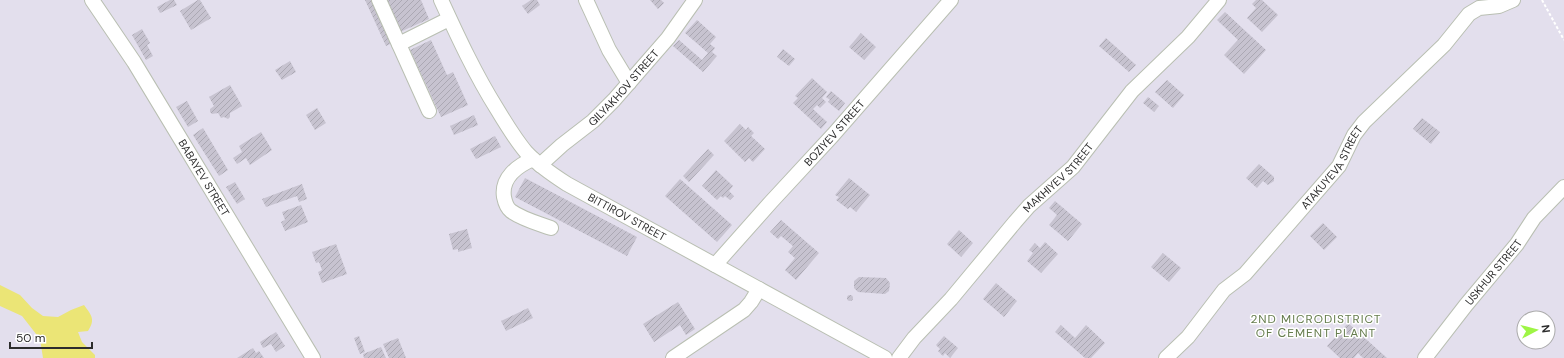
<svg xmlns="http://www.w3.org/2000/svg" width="1564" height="358" viewBox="0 0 1564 358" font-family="'DM Sans',sans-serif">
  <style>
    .water { fill: #ebe576 }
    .building { fill: url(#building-hatch) }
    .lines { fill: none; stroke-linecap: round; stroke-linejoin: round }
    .minor-casing { stroke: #b9bfb2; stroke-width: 16 }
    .path { stroke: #fff; stroke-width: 2; stroke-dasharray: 3 2; stroke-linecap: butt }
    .minor { stroke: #fff; stroke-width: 14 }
    .labels { text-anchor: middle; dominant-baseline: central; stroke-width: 3; stroke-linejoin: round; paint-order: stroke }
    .street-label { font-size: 11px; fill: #2c2c2c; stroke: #fff }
    .neighbourhood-label { font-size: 12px; letter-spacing: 1px; fill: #657c4d; stroke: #fff }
  </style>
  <defs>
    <pattern id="building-hatch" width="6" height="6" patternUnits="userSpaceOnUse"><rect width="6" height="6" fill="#c7c3d0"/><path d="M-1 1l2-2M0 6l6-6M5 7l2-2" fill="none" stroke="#aba8b3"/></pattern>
  </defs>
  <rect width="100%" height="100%" fill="#e3dfed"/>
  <path class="water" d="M 0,285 L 20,295 L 32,308 L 43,316 L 58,317 L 71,310 L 84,305 C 91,315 96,319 88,331 L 78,332 L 82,342 L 95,355 L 95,358 L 43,358 L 40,339 L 22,316 L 0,306 Z"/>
  <g class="building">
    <path d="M 170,0 L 174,0 L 177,5 L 160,13 L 157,7 Z"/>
    <path d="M 198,0 L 200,0 L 211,18 L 191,30 L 180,11 Z"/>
    <path d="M 365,0 L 375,0 L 394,42 L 386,46 Z"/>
    <path d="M 386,0 L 421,0 L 429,19 L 400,32 Z"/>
    <path d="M 531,0 L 537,0 L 540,5 L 528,14 L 522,6 Z"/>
    <path d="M 650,0 L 661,0 L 664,3 L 658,9 Z"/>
    <path d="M 1256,0 L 1262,0 L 1278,15 L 1262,32 L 1247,18 L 1256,8 L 1252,4 Z"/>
    <path d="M 1225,12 L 1266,50 L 1244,74 L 1224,55 L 1238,40 L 1217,20 Z"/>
    <path d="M 697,20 L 716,37 L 710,44 L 715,48 L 712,52 L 717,56 L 703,72 L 673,46 L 679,40 L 702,60 L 708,53 L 685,33 Z"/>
    <path d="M 142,29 L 150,43 L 147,45 L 153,56 L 146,60 L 132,35 Z"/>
    <path d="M 861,33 L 876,47 L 864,60 L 849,47 Z"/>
    <path d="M 1106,38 L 1136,65 L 1129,72 L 1099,46 Z"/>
    <path d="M 431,40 L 447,75 L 453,72 L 468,105 L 441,117 L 410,50 Z"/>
    <path d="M 783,49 L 795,59 L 789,66 L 777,57 Z"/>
    <path d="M 290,61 L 296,72 L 282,80 L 275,70 Z"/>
    <path d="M 812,78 L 827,92 L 822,98 L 826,102 L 820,108 L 817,105 L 813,109 L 827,122 L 821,129 L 793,103 L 798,98 L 795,96 Z"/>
    <path d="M 1167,80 L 1184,95 L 1173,108 L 1155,92 Z"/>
    <path d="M 230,85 L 242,106 L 230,113 L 230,117 L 228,119 L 224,117 L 221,118 L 218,113 L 212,114 L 210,112 L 210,109 L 214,106 L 209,97 Z"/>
    <path d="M 831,91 L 845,103 L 839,111 L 828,102 L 830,100 L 826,97 Z"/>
    <path d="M 1148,97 L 1159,106 L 1154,112 L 1143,103 Z"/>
    <path d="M 187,101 L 198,121 L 188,127 L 176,107 Z"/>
    <path d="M 317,108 L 326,123 L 315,130 L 306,115 Z"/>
    <path d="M 474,115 L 478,125 L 454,135 L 450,126 Z"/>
    <path d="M 1422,118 L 1440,132 L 1431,144 L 1413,129 Z"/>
    <path d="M 740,124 L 746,130 L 748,127 L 754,133 L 751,136 L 765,149 L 753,162 L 749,158 L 745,162 L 724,141 Z"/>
    <path d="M 203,128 L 228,170 L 219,176 L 193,135 Z"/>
    <path d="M 261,132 L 272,150 L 250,165 L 246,158 L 237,164 L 233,158 L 242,152 L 239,146 Z"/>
    <path d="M 495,136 L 501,147 L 476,159 L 470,149 Z"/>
    <path d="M 708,149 L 714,155 L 689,182 L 683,176 Z"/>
    <path d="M 1259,164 L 1274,177 L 1274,181 L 1268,185 L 1263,181 L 1257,188 L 1246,178 Z"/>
    <path d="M 716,170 L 733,186 L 729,191 L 734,196 L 730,200 L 725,196 L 723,198 L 721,196 L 717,200 L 702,186 Z"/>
    <path d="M 525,178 L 637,237 L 627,256 L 515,197 Z"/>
    <path d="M 849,178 L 870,195 L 856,212 L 850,207 L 848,209 L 836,200 L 839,197 L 835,195 Z"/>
    <path d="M 680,179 L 732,225 L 717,242 L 665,196 Z"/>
    <path d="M 235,182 L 245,199 L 237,204 L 226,187 Z"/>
    <path d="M 302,184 L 307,199 L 299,202 L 297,196 L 266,207 L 262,199 Z"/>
    <path d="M 1055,201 L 1082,224 L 1068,241 L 1049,225 L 1057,215 L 1049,208 Z"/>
    <path d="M 301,205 L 308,222 L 285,231 L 281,222 L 285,220 L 282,212 Z"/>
    <path d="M 781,220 L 819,253 L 796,280 L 785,270 L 795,258 L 788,252 L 793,246 L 781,236 L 778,239 L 770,232 Z"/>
    <path d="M 1323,223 L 1337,237 L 1324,250 L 1310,236 Z"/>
    <path d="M 467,229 L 472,248 L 458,252 L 458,249 L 453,250 L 449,234 Z"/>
    <path d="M 959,230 L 973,243 L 961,257 L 947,244 Z"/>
    <path d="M 1045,242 L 1058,254 L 1041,273 L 1027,261 L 1033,253 L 1029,250 L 1035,243 L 1040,248 Z"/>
    <path d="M 336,244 L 347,274 L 322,283 L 318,272 L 322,270 L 319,262 L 316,263 L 312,252 Z"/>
    <path d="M 1163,253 L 1181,268 L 1169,282 L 1151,267 Z"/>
    <path d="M 859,277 L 886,278 L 890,283 L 889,291 L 885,294 L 858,292 L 854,288 L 854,281 Z"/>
    <path d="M 996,283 L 1017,301 L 1004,317 L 983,299 Z"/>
    <circle cx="850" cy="298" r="3"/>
    <path d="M 678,302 L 695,329 L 686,335 L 680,325 L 654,342 L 643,324 Z"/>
    <path d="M 528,308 L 533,318 L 506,331 L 501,321 Z"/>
    <path d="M 1348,323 L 1387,358 L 1363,358 L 1358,353 L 1354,358 L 1340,358 L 1327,346 Z"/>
    <path d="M 1061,325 L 1075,338 L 1086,325 L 1105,343 L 1091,358 L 1085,358 L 1055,332 Z"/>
    <path d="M 276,332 L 285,346 L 276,352 L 271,344 L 263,348 L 260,342 Z"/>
    <path d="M 359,336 L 365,352 L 360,354 L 354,338 Z"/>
    <path d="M 944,336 L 958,348 L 950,358 L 945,353 L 943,356 L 938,351 L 940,349 L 936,345 Z"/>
    <path d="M 398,338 L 406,358 L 389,358 L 383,344 Z"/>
    <path d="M 381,347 L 386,358 L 364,358 L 363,354 Z"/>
    <path d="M 253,348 L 256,353 L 259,351 L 264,358 L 237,358 Z"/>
  </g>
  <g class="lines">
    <defs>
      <g id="minor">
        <path id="s1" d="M 92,0 L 134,62 L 313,358"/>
        <path d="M 379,0 L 429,111"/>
        <path id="s2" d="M 441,0 C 458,37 475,74 497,109 C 506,124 515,139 526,152 C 538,165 553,175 567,184 L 885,358"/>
        <path d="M 586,0 L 609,50 L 629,83"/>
        <path d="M 399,44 L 449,19"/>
        <path d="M 533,159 C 517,166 501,178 504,197 C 505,202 507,208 511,211 C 522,219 537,223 551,228"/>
        <path id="s3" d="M 540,165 L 562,145 L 593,121 L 614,100 L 668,38 L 695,0"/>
        <path id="s4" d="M 715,265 L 771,202 L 833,135 L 951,0"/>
        <path d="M 673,358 L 744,310 L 751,302 L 759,289"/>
        <path id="s5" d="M 899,358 L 914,338 L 951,299 L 1015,222 L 1029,206 L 1073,167 L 1132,91 L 1188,37 L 1219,0"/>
        <path id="s6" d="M 1166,358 L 1188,337 L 1224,290 L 1245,274 L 1339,166 L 1354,135 L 1364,122 L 1444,45 L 1469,14 L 1479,8 L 1499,6 L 1513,0"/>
        <path id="s7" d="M 1425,358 L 1466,305 L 1517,244 L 1534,218 L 1564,187"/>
      </g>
    </defs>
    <use href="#minor" class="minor-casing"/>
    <path class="path" d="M 1542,0 L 1564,40"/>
    <use href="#minor" class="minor"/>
  </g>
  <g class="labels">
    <g class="street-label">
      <text stroke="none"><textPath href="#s3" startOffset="114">GILYAKHOV STREET</textPath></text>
      <text stroke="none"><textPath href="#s4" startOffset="178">BOZIYEV STREET</textPath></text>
      <text stroke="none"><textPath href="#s6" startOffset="254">ATAKUYEVA STREET</textPath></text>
      <text stroke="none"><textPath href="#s1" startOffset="210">BABAYEV STREET</textPath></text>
      <text stroke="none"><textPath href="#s5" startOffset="241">MAKHIYEV STREET</textPath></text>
      <text stroke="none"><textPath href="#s2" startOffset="295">BITTIROV STREET</textPath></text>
      <text stroke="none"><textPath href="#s7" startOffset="110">USKHUR STREET</textPath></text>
    </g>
    <g class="neighbourhood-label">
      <text x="1316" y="319">2ND MICRODISTRICT<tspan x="1316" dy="14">OF СEMENT PLANT</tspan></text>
    </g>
  </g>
  <g transform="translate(1536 330) rotate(83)"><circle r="19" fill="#ffffff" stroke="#ababab"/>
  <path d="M0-3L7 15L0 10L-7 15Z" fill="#9ef545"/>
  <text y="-6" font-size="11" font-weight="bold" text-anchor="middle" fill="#2c2c2c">N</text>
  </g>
  <path d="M10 342v6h82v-6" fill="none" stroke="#2c2c2c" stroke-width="2"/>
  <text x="16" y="342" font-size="12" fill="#2c2c2c" stroke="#ffffff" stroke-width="3" paint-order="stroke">50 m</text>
</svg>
